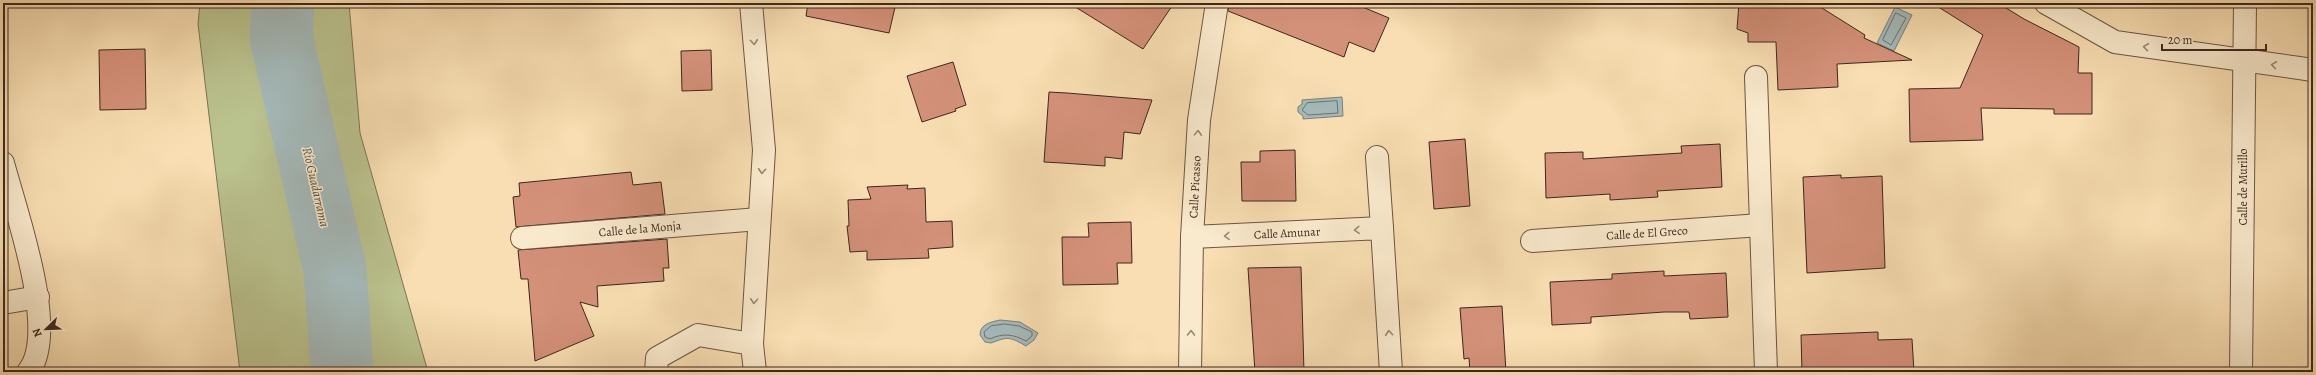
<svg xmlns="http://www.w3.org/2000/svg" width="2316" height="375" viewBox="0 0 2316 375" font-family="Alegreya,serif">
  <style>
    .green { fill: #bac28e; stroke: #7c7456 }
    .water { fill: #a4b9b9; stroke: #7b7f7b }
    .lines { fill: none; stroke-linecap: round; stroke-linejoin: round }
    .shore { stroke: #71706b; stroke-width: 1 }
    .river { stroke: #a4b9b9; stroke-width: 63 }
    .building { fill: #d4917a; stroke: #3e271d }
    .street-casing { stroke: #6c5542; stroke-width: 24 }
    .street { stroke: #faeacd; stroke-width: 22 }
    .oneway { stroke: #9c8875 }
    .labels { text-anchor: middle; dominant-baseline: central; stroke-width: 3; stroke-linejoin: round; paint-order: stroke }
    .street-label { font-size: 12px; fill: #3e271d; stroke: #faeacd }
    .water-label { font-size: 13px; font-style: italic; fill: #584c44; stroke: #faeacd }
  </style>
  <rect width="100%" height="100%" fill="#f8deb2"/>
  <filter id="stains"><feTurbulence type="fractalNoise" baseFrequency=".005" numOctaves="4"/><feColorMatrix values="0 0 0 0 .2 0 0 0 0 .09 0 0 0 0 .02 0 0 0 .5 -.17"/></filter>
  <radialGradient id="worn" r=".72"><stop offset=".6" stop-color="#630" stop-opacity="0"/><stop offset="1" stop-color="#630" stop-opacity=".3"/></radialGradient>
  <path class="green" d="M 200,3 L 349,3 L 360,133 L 428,372 L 240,372 L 198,24 Z"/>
  <g class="water">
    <path d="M 1895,7 L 1912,15 L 1894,51 L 1877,43 Z"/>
    <path d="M 1342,97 L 1343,116 L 1303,119 L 1303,116 L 1298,112 L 1298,107 L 1302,104 L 1302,100 Z"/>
    <path d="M 1000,320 L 1020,322 L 1038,333 L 1034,340 L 1026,346 C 1009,336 1007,337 991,343 L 985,342 L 980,335 C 980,324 991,322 1000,320 Z"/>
  </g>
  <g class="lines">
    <g class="shore">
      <path d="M 1896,13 L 1906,18 L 1891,45 L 1883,40 Z"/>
      <path d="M 1337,101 L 1338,113 L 1308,115 L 1302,110 L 1307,103 Z"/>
      <path d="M 1005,324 L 1019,326 L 1032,332 L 1032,336 L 1026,341 C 1013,334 1003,333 990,339 L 985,337 L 984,332 L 991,326 Z"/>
    </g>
    <path class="river" d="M 283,3 L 281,37 L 335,270 L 342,372"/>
  </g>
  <g class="building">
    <path d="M 808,3 L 896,3 L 889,33 L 806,16 Z"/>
    <path d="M 1069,3 L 1174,3 L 1143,49 Z"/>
    <path d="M 1229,3 L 1353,3 L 1389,18 L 1374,52 L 1349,42 L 1344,57 L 1228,11 Z"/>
    <path d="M 1739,3 L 1814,3 L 1865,35 L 1864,38 L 1912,60 L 1837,64 L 1838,87 L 1778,90 L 1776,42 L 1748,42 L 1748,33 L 1737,29 Z"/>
    <path d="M 1932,3 L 1998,3 L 2024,19 L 2079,47 L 2078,73 L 2092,73 L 2092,114 L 2054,114 L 2054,109 L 1981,108 L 1983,140 L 1910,142 L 1909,89 L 1960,88 L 1983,35 Z"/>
    <path d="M 145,49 L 146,109 L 100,110 L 99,50 Z"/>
    <path d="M 711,50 L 712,90 L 682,91 L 681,51 Z"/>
    <path d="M 953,62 L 966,105 L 955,109 L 956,111 L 922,122 L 907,76 Z"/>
    <path d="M 1049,92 L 1067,93 L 1152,100 L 1140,134 L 1124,132 L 1122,159 L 1105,157 L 1105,166 L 1062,163 L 1044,162 Z"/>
    <path d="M 1465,139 L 1470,206 L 1434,209 L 1429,142 Z"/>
    <path d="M 1720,144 L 1722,187 L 1657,191 L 1658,197 L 1610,200 L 1610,194 L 1546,198 L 1545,153 L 1583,152 L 1583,159 L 1682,153 L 1681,146 Z"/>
    <path d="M 1295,150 L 1296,201 L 1242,201 L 1241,162 L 1260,162 L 1260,151 Z"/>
    <path d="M 631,172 L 633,185 L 661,182 L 665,214 L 516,227 L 513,197 L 520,196 L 519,183 Z"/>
    <path d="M 1841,175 L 1841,178 L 1882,176 L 1885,268 L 1807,273 L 1803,177 Z"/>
    <path d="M 908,185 L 907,189 L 925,188 L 926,222 L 952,221 L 953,247 L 928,249 L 929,258 L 867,260 L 867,251 L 850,252 L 847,226 L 849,226 L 848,200 L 871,199 L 867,187 Z"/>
    <path d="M 1131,222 L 1132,263 L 1117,263 L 1118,284 L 1063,285 L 1062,237 L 1089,237 L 1088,223 Z"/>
    <path d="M 667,239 L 669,268 L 663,268 L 664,281 L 597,286 L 598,307 L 580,302 L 594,336 L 535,361 L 528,279 L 521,279 L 518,250 Z"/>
    <path d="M 1301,267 L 1304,372 L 1255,372 L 1248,268 Z"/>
    <path d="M 1664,271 L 1664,276 L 1726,273 L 1728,317 L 1690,319 L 1689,312 L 1664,312 L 1591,317 L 1591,323 L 1552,325 L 1550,282 L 1612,279 L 1612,274 Z"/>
    <path d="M 1502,306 L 1506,372 L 1470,372 L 1469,358 L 1464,359 L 1460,308 Z"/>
    <path d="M 1878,332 L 1878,340 L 1912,339 L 1914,372 L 1802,372 L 1801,335 Z"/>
  </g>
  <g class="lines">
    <defs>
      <g id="street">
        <path d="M 751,3 L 764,150 L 752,344 L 755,372"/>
        <path d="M 2046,3 L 2115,42 L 2313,70"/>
        <path d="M 1756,77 L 1766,372"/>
        <path d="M 1377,157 L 1382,228"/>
        <path d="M 3,163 C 15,209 60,333 28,372"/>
        <path d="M 1192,237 L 1382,228 L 1391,372"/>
        <path d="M 522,238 L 759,219"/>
        <path d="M 1532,241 L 1761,225"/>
        <path d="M 3,303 L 38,297"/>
        <path d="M 656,372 L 657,358 L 698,335 L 752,344"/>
        <path d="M 1190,372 L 1192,237 L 1199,120 L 1217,3"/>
        <path d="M 2241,372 L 2245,3"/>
      </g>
    </defs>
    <use href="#street" class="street-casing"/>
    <use href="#street" class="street"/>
  </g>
  <defs><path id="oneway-chevron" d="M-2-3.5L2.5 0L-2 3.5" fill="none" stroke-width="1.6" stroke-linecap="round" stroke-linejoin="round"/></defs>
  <g class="oneway">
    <use href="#oneway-chevron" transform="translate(754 42) rotate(85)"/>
    <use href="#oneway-chevron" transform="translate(2146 47) rotate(-172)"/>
    <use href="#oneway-chevron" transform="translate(2274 65) rotate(-172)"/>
    <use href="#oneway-chevron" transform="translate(1198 133) rotate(-87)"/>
    <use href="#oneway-chevron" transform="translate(762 171) rotate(94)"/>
    <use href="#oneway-chevron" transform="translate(1357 230) rotate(177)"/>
    <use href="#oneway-chevron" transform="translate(1227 236) rotate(177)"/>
    <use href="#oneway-chevron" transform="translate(754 301) rotate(93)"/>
    <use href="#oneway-chevron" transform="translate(1191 333) rotate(-89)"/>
    <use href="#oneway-chevron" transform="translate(1389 333) rotate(-94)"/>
  </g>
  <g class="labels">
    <g class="street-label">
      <text transform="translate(1195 187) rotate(-87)">Calle Picasso</text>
      <text transform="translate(2243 187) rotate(-90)">Calle de Murillo</text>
      <text transform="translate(640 229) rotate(-5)">Calle de la Monja</text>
      <text transform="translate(1287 233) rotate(-3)">Calle Amunar</text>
      <text transform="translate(1647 233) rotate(-4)">Calle de El Greco</text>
    </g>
    <g class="water-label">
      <text transform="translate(316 187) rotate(77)">Río Guadarrama</text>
    </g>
  </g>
  <rect width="2316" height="375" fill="none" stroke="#f8deb2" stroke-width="16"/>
  <rect x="4" y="4" width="2308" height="367" fill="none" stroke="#3e271d" stroke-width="2"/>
  <rect x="8" y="8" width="2300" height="359" fill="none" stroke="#3e271d"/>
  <g transform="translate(46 329) rotate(247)" stroke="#faeacd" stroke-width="3" paint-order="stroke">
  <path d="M0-3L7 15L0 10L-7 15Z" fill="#3e271d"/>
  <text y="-6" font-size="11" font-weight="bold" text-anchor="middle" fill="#3e271d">N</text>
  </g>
  <path d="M2162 44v6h104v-6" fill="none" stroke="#3e271d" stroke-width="2"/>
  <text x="2168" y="44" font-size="12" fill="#3e271d" stroke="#faeacd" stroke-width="3" paint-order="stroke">20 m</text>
  <rect width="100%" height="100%" filter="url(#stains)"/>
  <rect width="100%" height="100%" fill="url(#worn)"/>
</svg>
